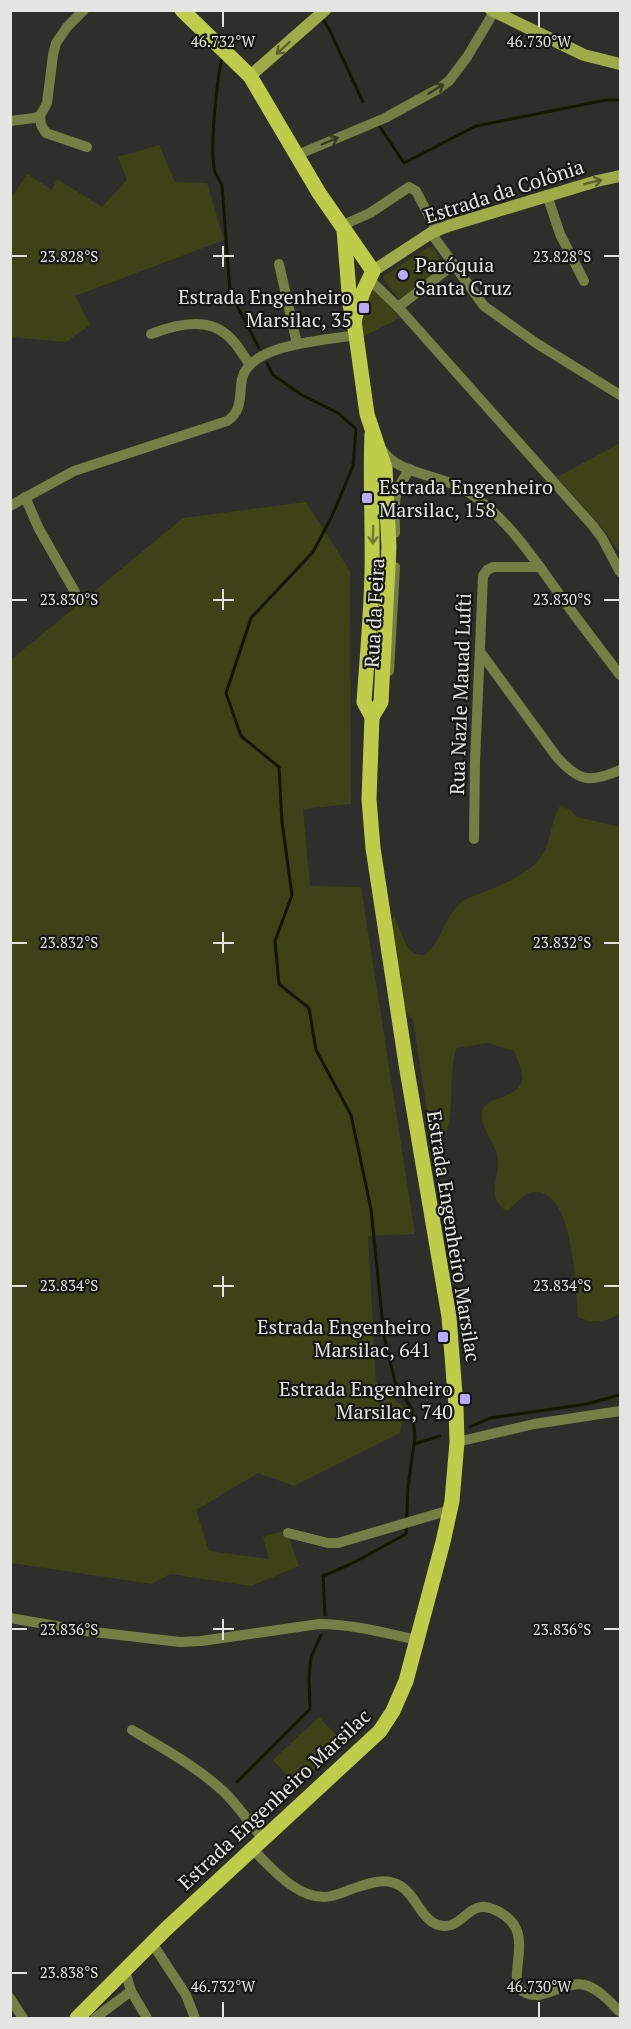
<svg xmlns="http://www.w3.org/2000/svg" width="631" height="2029" viewBox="0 0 631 2029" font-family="'PT Serif',serif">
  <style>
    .green { fill: #3d4316 }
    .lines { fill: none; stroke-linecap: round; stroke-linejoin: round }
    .stream { stroke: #131700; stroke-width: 3 }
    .minor { stroke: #757e44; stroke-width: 10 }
    .secondary { stroke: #9dab49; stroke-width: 12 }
    .primary { stroke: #bccd49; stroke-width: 15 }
    .oneway { stroke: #5a612f }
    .oneway2 { stroke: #373b25 }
    .oneway3 { stroke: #717b32 }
    .ticks { fill: none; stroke: #e4e4e1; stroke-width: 2 }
    .poi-dot { fill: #b8abf7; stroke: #161715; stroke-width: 2 }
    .labels { text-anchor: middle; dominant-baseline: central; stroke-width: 4.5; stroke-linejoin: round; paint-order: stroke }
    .street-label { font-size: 20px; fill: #e4e4e1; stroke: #161715 }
    .poi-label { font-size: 20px; fill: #e4e4e1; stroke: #161715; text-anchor: end }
    .ticks-label { font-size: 15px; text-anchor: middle; fill: #e4e4e1; stroke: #161715; stroke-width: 4.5; stroke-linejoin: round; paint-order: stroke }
  </style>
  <rect width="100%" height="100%" fill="#2e2f2a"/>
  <g class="green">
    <path d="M 159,145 L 175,182 L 207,183 L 224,240 L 75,296 L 90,325 L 66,342 L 11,337 L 11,198 L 27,174 L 52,190 L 57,179 L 102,207 L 127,180 L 118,157 Z"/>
    <path d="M 428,247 L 433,247 L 444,266 L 399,299 L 383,279 L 384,276 Z"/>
    <path d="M 375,286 L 399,318 L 359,339 L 364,294 Z"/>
    <path d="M 620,443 L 620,553 L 605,531 L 557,477 Z"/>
    <path d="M 306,502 L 350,571 L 351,804 L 303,809 L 310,886 L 361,887 L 415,1234 L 368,1236 L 376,1382 L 403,1407 L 400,1433 L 294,1486 L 258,1473 L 196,1510 L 209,1551 L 269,1559 L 263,1537 L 286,1530 L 299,1566 L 251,1586 L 170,1574 L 152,1584 L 11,1563 L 11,660 L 183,518 Z"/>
    <path d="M 559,807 L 570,809 L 577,817 L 620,827 L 620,1314 C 606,1322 593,1324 578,1317 C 576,1290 574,1185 532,1192 C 522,1194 515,1206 506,1211 C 484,1195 502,1176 497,1155 C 495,1141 475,1122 484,1107 C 487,1102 495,1099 500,1098 C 530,1087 524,1076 514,1051 L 488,1043 L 457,1048 C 447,1069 457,1127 441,1138 C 438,1140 435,1140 432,1141 L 428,1132 L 427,1111 L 413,1020 C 399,1007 400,992 401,974 L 391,967 L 389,925 L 394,916 L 407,947 L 415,954 L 425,955 C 441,942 444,920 458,905 C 464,899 471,897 479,894 C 501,885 528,876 542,855 C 551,841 551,822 559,807 Z"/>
    <path d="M 319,1717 L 343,1742 L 297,1786 L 273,1760 Z"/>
  </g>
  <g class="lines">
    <g class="stream">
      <path d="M 322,18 L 329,29 L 363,102"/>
      <path d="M 222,58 C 217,80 209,151 215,172 C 217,177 220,181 222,185 L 230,292 L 259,348"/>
      <path d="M 378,124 L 404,163 L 476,126 L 606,100 L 620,100"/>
      <path d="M 267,363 L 273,375 L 302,395 L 338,413 L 356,429 L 353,466 L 332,516 L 313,552 L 251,618 L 226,693 L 241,736 L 279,767 L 282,822 L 292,895 L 275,941 L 279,984 L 309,1008 L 316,1050 L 351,1115 L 371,1209 L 384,1336 L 395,1382 L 412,1409 L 415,1437 L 408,1486 L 406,1534 L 351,1564 L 323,1576 L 325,1615"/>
      <path d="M 470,1427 L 490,1418 L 587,1404 L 620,1395"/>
      <path d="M 414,1444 L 440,1436"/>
      <path d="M 237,1782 L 310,1709 L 309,1676 L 311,1657 L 321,1635"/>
    </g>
    <g class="minor">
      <path d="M 84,10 L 67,27 L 56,43 L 53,55 L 47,103 L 40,116 L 41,125 L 46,133 L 87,147"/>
      <path d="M 10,121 L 34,118 L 40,116"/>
      <path d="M 297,155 L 385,118 L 438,89 L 449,81 L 467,57 L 494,12"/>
      <path d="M 547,195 L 560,234 L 584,281"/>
      <path d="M 341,226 L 370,213 L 409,187 L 416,191 L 437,231"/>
      <path d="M 431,233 L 484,306 L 536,343 L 620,395"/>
      <path d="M 279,264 L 297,344"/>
      <path d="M 369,279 L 398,307 L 593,526 L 602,538 L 620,572"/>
      <path d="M 398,307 L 453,265"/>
      <path d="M 151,334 C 174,325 207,317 227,335 C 237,343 243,355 250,365"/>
      <path d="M 383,451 C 398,474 441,475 465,490 C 508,517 536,562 565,602 C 583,627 602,651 620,675"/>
      <path d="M 25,497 L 39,529 L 75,592"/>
      <path d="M 10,506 L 74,471 L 227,421 C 243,411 239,395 242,379 C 250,343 326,341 355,335"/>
      <path d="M 395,533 C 395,503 391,495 410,469"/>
      <path d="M 481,653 L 556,756 C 578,781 589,784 620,770"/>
      <path d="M 389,671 L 395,567"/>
      <path d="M 474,839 L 475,762 L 483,576 L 487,570 L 493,567 L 540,567"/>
      <path d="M 457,1442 L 534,1424 L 620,1411"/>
      <path d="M 288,1533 L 328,1543 L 338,1543 L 450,1510"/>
      <path d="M 10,1618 L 85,1631 L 180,1642 L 201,1641 L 319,1624 C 352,1624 385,1633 418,1640"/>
      <path d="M 132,1730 C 163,1748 195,1766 222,1790 C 238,1805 250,1824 264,1840"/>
      <path d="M 253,1850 C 272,1868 295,1897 324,1897 C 336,1897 347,1890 358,1887 C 370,1883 382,1879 394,1883 C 417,1890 420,1925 444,1926 C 463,1927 470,1899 493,1909 C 545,1930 499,1981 526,1993 C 545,2002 566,1978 588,1986 C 601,1991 611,2003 620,2012"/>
      <path d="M 152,1943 L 186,1995 L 195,2018"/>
      <path d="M 131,1991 L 147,2018"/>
      <path d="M 10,1998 L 23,2018"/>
      <path d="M 95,2018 L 131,1991 L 125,1971"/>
    </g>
    <g class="secondary">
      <path d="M 491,10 L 584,55 L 620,64"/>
      <path d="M 250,76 L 325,10"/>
      <path d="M 373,271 L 431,233 L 448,226 L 597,181 L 620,176"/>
    </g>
    <g class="primary">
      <path d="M 182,10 L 250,76 L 319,193 L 373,271"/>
      <path d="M 344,230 L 350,305 L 354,321 L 367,414 L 385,468 L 389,547 L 381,702 L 372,717"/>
      <path d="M 354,321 L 363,292 L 373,271"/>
      <path d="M 77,2018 L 166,1929 L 380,1731 L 393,1711 L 406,1681 L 443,1542 L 452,1501 L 457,1442 L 456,1407 L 449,1317 L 406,1064 L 373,848 L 369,799 L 372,717 L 364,702 C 367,659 371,616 372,573 C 373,527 370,481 372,434"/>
    </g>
  </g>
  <defs><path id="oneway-shaft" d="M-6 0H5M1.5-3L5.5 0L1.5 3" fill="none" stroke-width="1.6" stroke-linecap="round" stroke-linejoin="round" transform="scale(1.5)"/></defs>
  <g class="oneway">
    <use href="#oneway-shaft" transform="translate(283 48) rotate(138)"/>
    <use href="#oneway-shaft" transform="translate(593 182) rotate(-14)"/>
  </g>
  <g class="oneway2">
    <use href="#oneway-shaft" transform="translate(436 89) rotate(-32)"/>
    <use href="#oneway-shaft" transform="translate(330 141) rotate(-23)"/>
  </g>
  <use class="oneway3" href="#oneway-shaft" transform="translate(373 535) rotate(91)"/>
  <path class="ticks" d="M 223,12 L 223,27M 539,12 L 539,27M 223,246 L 223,267M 12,256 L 27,256M 213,256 L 234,256M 604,256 L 619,256M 223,589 L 223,610M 12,600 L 27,600M 213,600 L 234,600M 604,600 L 619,600M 223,932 L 223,953M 12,943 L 27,943M 213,943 L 234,943M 604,943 L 619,943M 223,1276 L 223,1297M 12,1286 L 27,1286M 213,1286 L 234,1286M 604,1286 L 619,1286M 223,1619 L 223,1640M 12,1629 L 27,1629M 213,1629 L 234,1629M 604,1629 L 619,1629M 12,1973 L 27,1973M 223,2002 L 223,2017M 539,2002 L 539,2017"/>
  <g class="poi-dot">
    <circle cx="403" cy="275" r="6"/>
    <rect x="358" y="302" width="12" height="12" rx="3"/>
    <rect x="361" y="492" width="12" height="12" rx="3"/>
    <rect x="437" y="1331" width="12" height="12" rx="3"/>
    <rect x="459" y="1393" width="12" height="12" rx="3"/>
  </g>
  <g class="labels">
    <g class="street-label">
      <text transform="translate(504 191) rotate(-18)">Estrada da Colônia</text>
      <text transform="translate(374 613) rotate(-87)">Rua da Feira</text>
      <text transform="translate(460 694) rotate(-88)">Rua Nazle Mauad Lufti</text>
      <text transform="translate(454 1236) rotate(81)">Estrada Engenheiro Marsilac</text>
      <text transform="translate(274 1799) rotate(-43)">Estrada Engenheiro Marsilac</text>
    </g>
    <g class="poi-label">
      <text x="415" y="264" text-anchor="start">Paróquia<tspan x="415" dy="23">Santa Cruz</tspan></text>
      <text x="352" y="296">Estrada Engenheiro<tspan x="352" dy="23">Marsilac, 35</tspan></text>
      <text x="379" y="486" text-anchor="start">Estrada Engenheiro<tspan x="379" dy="23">Marsilac, 158</tspan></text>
      <text x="431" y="1326">Estrada Engenheiro<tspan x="431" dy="23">Marsilac, 641</tspan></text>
      <text x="453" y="1388">Estrada Engenheiro<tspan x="453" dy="23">Marsilac, 740</tspan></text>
    </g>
  </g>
  <g class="ticks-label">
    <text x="223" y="47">46.732°W</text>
    <text x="539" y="47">46.730°W</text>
    <text x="69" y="262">23.828°S</text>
    <text x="562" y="262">23.828°S</text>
    <text x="69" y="605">23.830°S</text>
    <text x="562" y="605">23.830°S</text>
    <text x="69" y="948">23.832°S</text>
    <text x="562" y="948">23.832°S</text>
    <text x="69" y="1291">23.834°S</text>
    <text x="562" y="1291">23.834°S</text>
    <text x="69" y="1635">23.836°S</text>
    <text x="562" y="1635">23.836°S</text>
    <text x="69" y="1978">23.838°S</text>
    <text x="223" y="1992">46.732°W</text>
    <text x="539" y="1992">46.730°W</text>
  </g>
  <rect width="631" height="2029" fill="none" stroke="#e4e4e1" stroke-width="24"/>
</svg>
